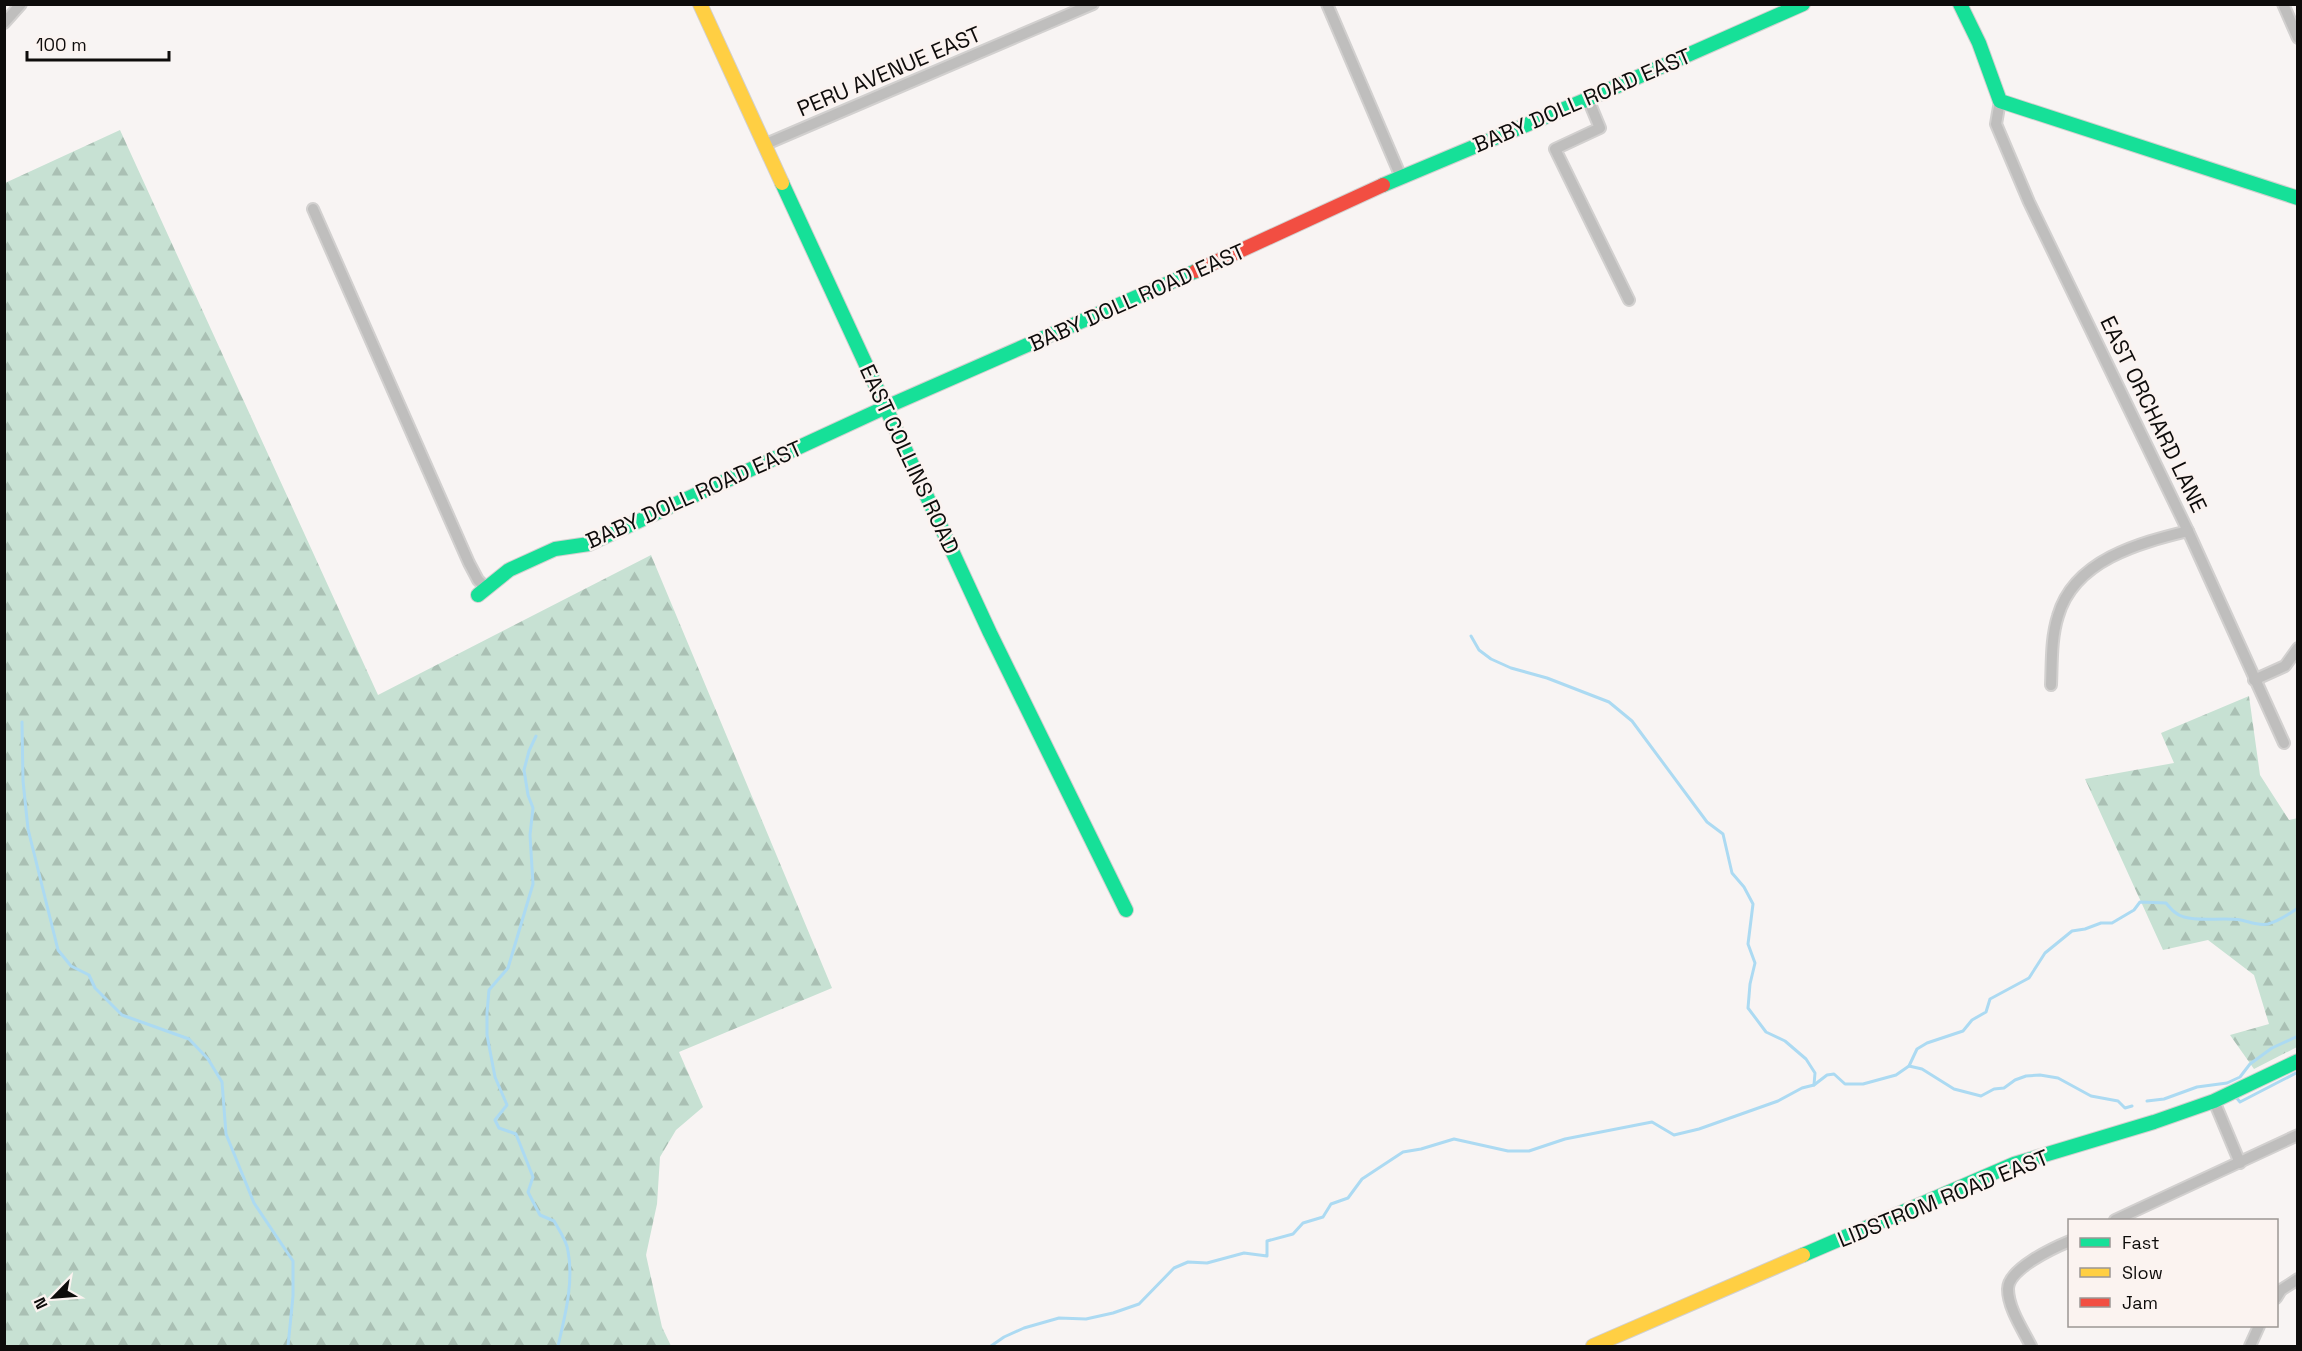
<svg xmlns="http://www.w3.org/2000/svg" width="2302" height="1351" viewBox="0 0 2302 1351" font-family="'Space Grotesk',sans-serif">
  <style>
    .forest { fill: url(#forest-firs) }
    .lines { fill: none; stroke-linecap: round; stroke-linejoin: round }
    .stream { stroke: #acdaf2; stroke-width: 3 }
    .street-casing { stroke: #d2d0cf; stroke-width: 14 }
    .fast-casing { stroke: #d2d0cf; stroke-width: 16 }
    .slow-casing { stroke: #d2d0cf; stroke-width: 16 }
    .jam-casing { stroke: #d2d0cf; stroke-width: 16 }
    .street { stroke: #bfbebd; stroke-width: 10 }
    .fast { stroke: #16e098; stroke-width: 14 }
    .slow { stroke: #ffcf43; stroke-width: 14 }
    .jam { stroke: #f24e42; stroke-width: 14 }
    .labels { text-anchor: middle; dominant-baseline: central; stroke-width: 5; stroke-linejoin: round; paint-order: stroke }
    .street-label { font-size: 22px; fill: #0e0c0b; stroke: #fbf3f0 }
  </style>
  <defs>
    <pattern id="forest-firs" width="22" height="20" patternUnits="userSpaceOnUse" patternTransform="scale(1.5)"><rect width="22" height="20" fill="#c7e1d3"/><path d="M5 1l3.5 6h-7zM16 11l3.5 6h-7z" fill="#aac0b4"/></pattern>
  </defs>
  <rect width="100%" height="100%" fill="#f8f4f3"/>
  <g class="forest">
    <path d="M 120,130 L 378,695 L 651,555 L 832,988 L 679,1052 L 703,1107 L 676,1130 L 660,1157 L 657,1204 L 646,1255 L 662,1327 L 671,1346 L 5,1346 L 5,183 Z"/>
    <path d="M 2249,696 L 2260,775 L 2289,820 L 2298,818 L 2297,1047 L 2254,1069 L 2230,1035 L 2269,1024 L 2254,975 L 2208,940 L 2163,950 L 2085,779 L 2174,763 L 2161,733 Z"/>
  </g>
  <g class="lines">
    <g class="stream">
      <path d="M 1471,636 L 1479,650 L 1491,659 L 1511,668 L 1547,678 L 1609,702 L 1632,721 L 1707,822 L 1723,834 L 1732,873 L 1744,887 L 1753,904 L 1748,944 L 1755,963 L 1750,984 L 1748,1008 L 1766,1032 L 1785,1041 L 1806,1059 L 1815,1073 L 1814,1085"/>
      <path d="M 22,722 L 23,781 L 28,829 L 58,950 L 71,966 L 89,975 L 95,988 L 122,1015 L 189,1039 L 208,1059 L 222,1082 L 226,1134 L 254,1203 L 293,1261 L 293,1296 L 288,1346"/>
      <path d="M 536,736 L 529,751 L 524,770 L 528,795 L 533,808 L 530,835 L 533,884 L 508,968 L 489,990 L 487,1013 L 487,1035 L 495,1077 L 507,1105 L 495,1120 L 499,1128 L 516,1134 L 533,1177 L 528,1192 L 540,1215 L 554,1221 C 559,1230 567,1241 568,1251 C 574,1282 565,1316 558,1346"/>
      <path d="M 1909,1066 L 1922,1069 L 1954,1089 L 1981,1096 L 1994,1089 L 2004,1088 L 2015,1080 L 2026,1076 L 2040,1075 L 2058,1078 L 2091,1096 L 2118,1101 L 2125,1108 L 2132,1106"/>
      <path d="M 2235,1096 L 2240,1102 L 2298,1072"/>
      <path d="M 2147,1101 L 2164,1099 L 2197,1087 L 2227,1083 L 2240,1077 L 2250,1064 L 2272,1048 L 2298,1036"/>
      <path d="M 991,1346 L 1004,1337 L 1024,1328 L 1059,1318 L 1086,1319 L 1113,1313 L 1139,1304 L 1174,1268 L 1188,1262 L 1207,1263 L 1244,1253 L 1267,1256 L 1267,1241 L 1293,1234 L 1303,1223 L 1323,1217 L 1331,1204 L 1348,1198 L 1362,1179 L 1403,1152 L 1421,1149 L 1454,1139 L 1508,1151 L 1529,1151 L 1565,1139 L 1652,1122 L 1674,1135 L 1699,1129 L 1778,1101 L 1802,1088 L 1814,1085 L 1827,1075 L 1834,1074 L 1845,1084 L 1863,1084 L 1896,1075 L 1909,1066 L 1917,1049 L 1927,1043 L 1963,1031 L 1972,1020 L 1986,1012 L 1990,999 L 2029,978 L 2045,953 L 2072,931 L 2085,929 L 2101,923 L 2112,923 L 2134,910 L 2140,902 L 2166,903 C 2171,909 2176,915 2184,917 C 2202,922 2222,917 2241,920 C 2250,922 2259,926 2268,924 C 2279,921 2289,914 2298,908"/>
    </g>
    <defs>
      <g id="street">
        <path d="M 1327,4 L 1401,177"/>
        <path d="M 2283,4 L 2298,38"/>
        <path d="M 4,23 L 21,4"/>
        <path d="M 1588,99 L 1600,128 L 1555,149 L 1629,300"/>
        <path d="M 2000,101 L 1996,124 L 2029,202 L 2188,531 L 2284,743"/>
        <path d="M 766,144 L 1093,4"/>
        <path d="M 313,209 L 469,563 L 478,580 L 486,588"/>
        <path d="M 2254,680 L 2285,666 L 2298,648"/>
        <path d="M 2051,685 C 2052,662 2051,638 2058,616 C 2074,560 2139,543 2188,531"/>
        <path d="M 2214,1101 L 2240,1163"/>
        <path d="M 2115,1220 L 2298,1135"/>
        <path d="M 2276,1298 L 2281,1290 L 2298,1279"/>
        <path d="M 2031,1346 C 2023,1330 2008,1308 2008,1289 C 2008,1269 2053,1248 2070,1241"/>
        <path d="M 2250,1346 L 2259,1326"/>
      </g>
      <g id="fast">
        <path d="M 1960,4 L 1979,43 L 2000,101 L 2298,198"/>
        <path d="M 782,183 L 990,633 L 1126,910"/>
        <path d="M 1383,185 L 1588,99 L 1803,4"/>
        <path d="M 478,595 L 509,570 L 555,549 L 589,544 L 886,407 L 1196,271"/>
        <path d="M 1803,1255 L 2014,1164 L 2154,1122 L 2214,1101 L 2298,1061"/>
      </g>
      <g id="slow">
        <path d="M 700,4 L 782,183"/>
        <path d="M 1593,1346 L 1803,1255"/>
      </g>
      <path id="jam" d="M 1196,271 L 1383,185"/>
    </defs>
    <use href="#street" class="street-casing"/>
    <use href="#fast" class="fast-casing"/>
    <use href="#slow" class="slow-casing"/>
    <use href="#jam" class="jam-casing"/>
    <use href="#street" class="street"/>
    <use href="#fast" class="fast"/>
    <use href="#slow" class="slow"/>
    <use href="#jam" class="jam"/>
  </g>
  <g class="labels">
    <g class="street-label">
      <text transform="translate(889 71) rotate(-23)">PERU AVENUE EAST</text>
      <text transform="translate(1582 100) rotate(-23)">BABY DOLL ROAD EAST</text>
      <text transform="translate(1137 297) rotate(-24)">BABY DOLL ROAD EAST</text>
      <text transform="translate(2154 414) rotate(64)">EAST ORCHARD LANE</text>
      <text transform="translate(910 459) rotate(65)">EAST COLLINS ROAD</text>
      <text transform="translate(694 494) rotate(-24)">BABY DOLL ROAD EAST</text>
      <text transform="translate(1943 1198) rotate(-22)">LIDSTROM ROAD EAST</text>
    </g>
  </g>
  <rect width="2302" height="1351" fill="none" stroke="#0e0c0b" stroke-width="12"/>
  <rect x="2068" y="1219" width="210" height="108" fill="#fbf3f0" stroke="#9c9794" stroke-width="1.5"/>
  <rect x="2080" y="1238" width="30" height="9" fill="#16e098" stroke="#9c9794" stroke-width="1.5"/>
  <text x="2122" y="1249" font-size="18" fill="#0e0c0b">Fast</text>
  <rect x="2080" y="1268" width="30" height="9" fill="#ffcf43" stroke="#9c9794" stroke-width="1.5"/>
  <text x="2122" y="1279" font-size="18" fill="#0e0c0b">Slow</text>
  <rect x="2080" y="1298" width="30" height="9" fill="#f24e42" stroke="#9c9794" stroke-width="1.5"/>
  <text x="2122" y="1309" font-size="18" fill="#0e0c0b">Jam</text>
  <g transform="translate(54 1297) rotate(245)" stroke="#fbf3f0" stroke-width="4.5" paint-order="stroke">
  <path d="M0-4.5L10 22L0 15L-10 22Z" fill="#0e0c0b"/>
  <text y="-9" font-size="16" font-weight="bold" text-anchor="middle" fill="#0e0c0b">N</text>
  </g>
  <path d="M27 51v9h142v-9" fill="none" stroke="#0e0c0b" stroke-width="3"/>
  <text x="36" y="51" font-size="18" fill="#0e0c0b" stroke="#fbf3f0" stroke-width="4.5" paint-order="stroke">100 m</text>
</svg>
